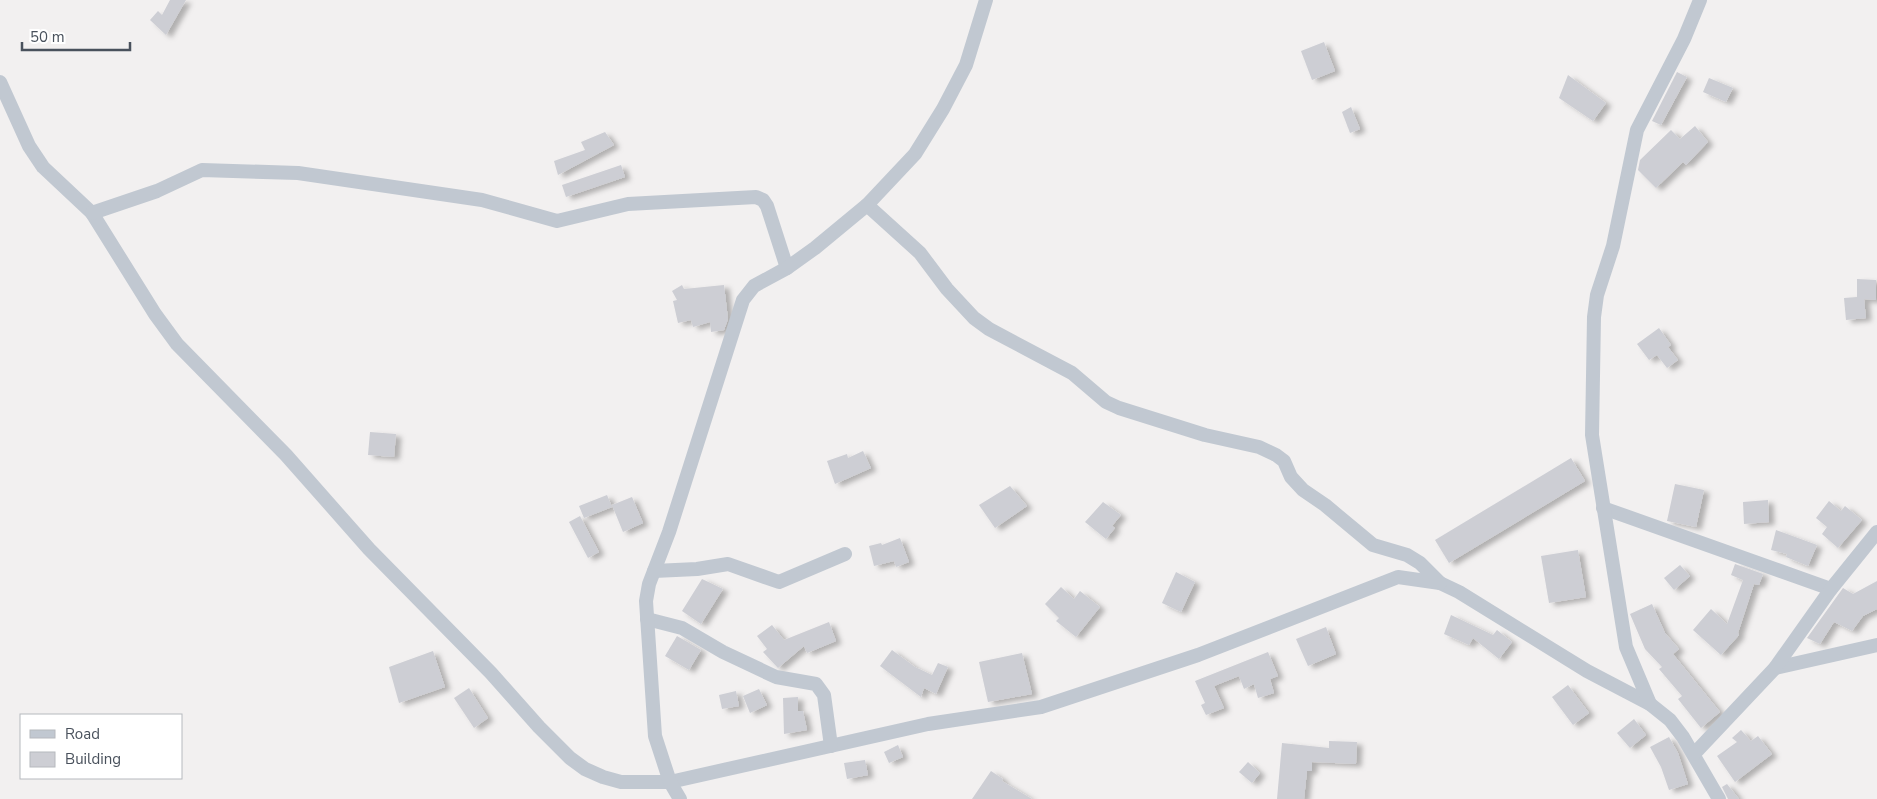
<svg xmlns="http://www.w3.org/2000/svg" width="1877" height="799" viewBox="0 0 1877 799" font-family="'Nunito Sans',sans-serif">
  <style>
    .building { fill: #cdced4; filter: url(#shadow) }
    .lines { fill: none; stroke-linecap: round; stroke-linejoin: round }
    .street { stroke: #c1c8d1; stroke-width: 14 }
  </style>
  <defs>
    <filter id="shadow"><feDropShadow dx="5.5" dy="3" stdDeviation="2.5" flood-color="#0004"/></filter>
  </defs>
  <rect width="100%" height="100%" fill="#f2f0f0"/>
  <g class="building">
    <path d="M 170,0 L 186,0 L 166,35 L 150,20 L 158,11 L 162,15 Z"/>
    <path d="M 1324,42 L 1335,71 L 1312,80 L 1301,51 Z"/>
    <path d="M 1677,72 L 1687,77 L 1661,125 L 1652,121 Z"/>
    <path d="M 1568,75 L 1606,103 L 1593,121 L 1559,98 Z"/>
    <path d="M 1709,78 L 1733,88 L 1726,102 L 1703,92 Z"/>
    <path d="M 1351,107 L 1360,129 L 1350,133 L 1342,112 Z"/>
    <path d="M 1695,126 L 1708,142 L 1686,165 L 1683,162 L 1656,188 L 1638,170 L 1640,160 L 1671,130 L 1680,139 Z"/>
    <path d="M 605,132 L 614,145 L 558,175 L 554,161 L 585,150 L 581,142 Z"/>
    <path d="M 621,165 L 625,177 L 566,197 L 562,185 Z"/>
    <path d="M 1857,279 L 1876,280 L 1876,300 L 1864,299 L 1866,318 L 1846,320 L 1844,298 L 1857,297 Z"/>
    <path d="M 682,285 L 684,289 L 724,285 L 728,319 L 724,330 L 711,332 L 710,322 L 693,327 L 691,320 L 678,323 L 673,301 L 677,300 L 672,291 Z"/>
    <path d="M 1659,328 L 1671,345 L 1668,347 L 1678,360 L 1667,368 L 1657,355 L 1649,360 L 1637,344 Z"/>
    <path d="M 370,432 L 396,434 L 394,457 L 368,455 Z"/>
    <path d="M 863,451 L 871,468 L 835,484 L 827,461 L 847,454 L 848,458 Z"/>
    <path d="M 1571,458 L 1585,481 L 1449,563 L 1435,540 Z"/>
    <path d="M 1675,484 L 1704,490 L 1696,527 L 1667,521 Z"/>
    <path d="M 1010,486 L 1027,506 L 995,528 L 979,505 Z"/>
    <path d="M 607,495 L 612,507 L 584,518 L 579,506 Z"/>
    <path d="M 632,497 L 643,523 L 623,532 L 612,505 Z"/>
    <path d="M 1768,500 L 1769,522 L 1744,524 L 1743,502 Z"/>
    <path d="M 1829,501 L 1841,511 L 1845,506 L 1862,520 L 1838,548 L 1822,534 L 1827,527 L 1816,518 Z"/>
    <path d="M 1103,502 L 1121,515 L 1112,526 L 1115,528 L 1106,539 L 1085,522 Z"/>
    <path d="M 580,516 L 599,552 L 588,558 L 569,522 Z"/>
    <path d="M 1776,530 L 1817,545 L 1808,566 L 1786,557 L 1787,554 L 1771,550 Z"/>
    <path d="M 900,538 L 909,562 L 896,567 L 894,561 L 874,566 L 869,546 L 881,543 L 882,545 Z"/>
    <path d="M 1578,550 L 1586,597 L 1549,603 L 1541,556 Z"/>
    <path d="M 1735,564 L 1763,574 L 1759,585 L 1754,584 L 1738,633 L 1739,635 L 1721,655 L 1693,630 L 1711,609 L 1727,624 L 1743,580 L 1731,575 Z"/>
    <path d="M 1680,565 L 1690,576 L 1674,590 L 1664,578 Z"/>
    <path d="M 1176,572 L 1195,582 L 1181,612 L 1162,603 Z"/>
    <path d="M 702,579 L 723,589 L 701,624 L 682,611 Z"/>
    <path d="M 1877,581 L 1877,609 L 1863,616 L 1852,631 L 1834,622 L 1820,644 L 1807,638 L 1843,588 L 1853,594 Z"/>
    <path d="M 1061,587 L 1074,599 L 1080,591 L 1100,607 L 1076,637 L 1056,621 L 1059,618 L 1045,604 Z"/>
    <path d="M 1652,604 L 1665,633 L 1679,649 L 1673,654 L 1720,712 L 1701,728 L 1678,699 L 1682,696 L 1659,669 L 1662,667 L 1645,649 L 1630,614 Z"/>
    <path d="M 1451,615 L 1493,635 L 1497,630 L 1512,642 L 1499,659 L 1473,638 L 1469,645 L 1444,634 Z"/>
    <path d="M 829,622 L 836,641 L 807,653 L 804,646 L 778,668 L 763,652 L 767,649 L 757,636 L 772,625 L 784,640 Z"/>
    <path d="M 1326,627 L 1336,654 L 1308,666 L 1296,639 Z"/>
    <path d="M 677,636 L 701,650 L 689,670 L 665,656 Z"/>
    <path d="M 892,650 L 915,667 L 932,675 L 938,663 L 948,667 L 936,694 L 924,688 L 921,697 L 880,666 Z"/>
    <path d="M 433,651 L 445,687 L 399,703 L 389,667 Z"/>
    <path d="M 1268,652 L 1278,676 L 1270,679 L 1274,693 L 1258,698 L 1254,684 L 1244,689 L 1239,676 L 1214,686 L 1224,708 L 1206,715 L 1201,705 L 1205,703 L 1195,681 Z"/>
    <path d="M 1022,653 L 1032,694 L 988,702 L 979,662 Z"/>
    <path d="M 1568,685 L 1589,713 L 1573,725 L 1552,697 Z"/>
    <path d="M 469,688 L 488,718 L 474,728 L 454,698 Z"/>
    <path d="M 759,689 L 767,705 L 750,713 L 743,696 Z"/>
    <path d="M 736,691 L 739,706 L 722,709 L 719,695 Z"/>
    <path d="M 798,697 L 798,711 L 803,711 L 807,730 L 784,734 L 783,698 Z"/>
    <path d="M 1634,719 L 1646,735 L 1630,748 L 1617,733 Z"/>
    <path d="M 1741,730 L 1751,741 L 1758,736 L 1772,754 L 1735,782 L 1717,756 L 1737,742 L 1732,738 Z"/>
    <path d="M 1669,737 L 1678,753 L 1688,784 L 1669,790 L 1661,767 L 1650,747 Z"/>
    <path d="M 1329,741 L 1357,742 L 1356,764 L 1312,762 L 1312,771 L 1307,771 L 1304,799 L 1277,799 L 1282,743 L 1329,748 Z"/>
    <path d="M 898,745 L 903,757 L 889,763 L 884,752 Z"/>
    <path d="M 865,760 L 868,775 L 847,779 L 844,763 Z"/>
    <path d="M 1248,762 L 1260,773 L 1252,783 L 1239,772 Z"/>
    <path d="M 991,771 L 1003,779 L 1002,781 L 1032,799 L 972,799 Z"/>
    <path d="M 1727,784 L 1739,799 L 1728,799 L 1722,787 Z"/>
  </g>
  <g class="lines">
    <g class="street">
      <path d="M 0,82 L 29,146 L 43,167 L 92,213 L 155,314 L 177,344 L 286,455 L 369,549 L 491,673 L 539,727 L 570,758 L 585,769 L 603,777 L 621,782 L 670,782 L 928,724 L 1041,707 L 1198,655 L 1398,577 L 1440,583 L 1459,592 L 1587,671 L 1650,704 L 1670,720 L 1683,737 L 1719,799"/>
      <path d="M 867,205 L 920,253 L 947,289 L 974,318 L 989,329 L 1072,373 L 1106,402 L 1119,408 L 1205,435 L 1259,447 L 1276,455 L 1284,461 L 1291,477 L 1303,490 L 1325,505 L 1373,545 L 1407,555 L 1420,563 L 1440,583"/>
      <path d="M 92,213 L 157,191 L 202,170 L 298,173 L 482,200 L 557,221 L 628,204 L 756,197 L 763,200 L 767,206 L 787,268"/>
      <path d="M 1603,508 L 1831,589"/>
      <path d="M 654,571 L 697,569 L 728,564 L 779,582 L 845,554"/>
      <path d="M 647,619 L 682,628 L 723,652 L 776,677 L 816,684 L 824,695 L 831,746"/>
      <path d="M 1775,668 L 1877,645"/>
      <path d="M 1650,704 L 1626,647 L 1592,435 L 1594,317 L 1597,295 L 1613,246 L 1637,130 L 1684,39 L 1700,0"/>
      <path d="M 1694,754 L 1775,668 L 1831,589 L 1877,532"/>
      <path d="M 680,799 L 670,782 L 655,736 L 646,601 L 649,584 L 669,532 L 743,300 L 754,286 L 787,268 L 815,248 L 867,205 L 915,154 L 943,109 L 966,65 L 986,0"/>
    </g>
  </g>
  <rect x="20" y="714" width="162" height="65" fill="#ffffff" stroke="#b6b9be"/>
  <rect x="30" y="730" width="25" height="8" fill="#c1c8d1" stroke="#b6b9be"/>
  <text x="65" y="739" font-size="15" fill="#49515c">Road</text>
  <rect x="30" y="752" width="25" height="15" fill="#cdced4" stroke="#b6b9be"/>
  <text x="65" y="764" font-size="15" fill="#49515c">Building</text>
  <path d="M22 42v8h108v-8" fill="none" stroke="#49515c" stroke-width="2.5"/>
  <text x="30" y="42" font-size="15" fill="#49515c" stroke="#ffffff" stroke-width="4" paint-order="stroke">50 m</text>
</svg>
